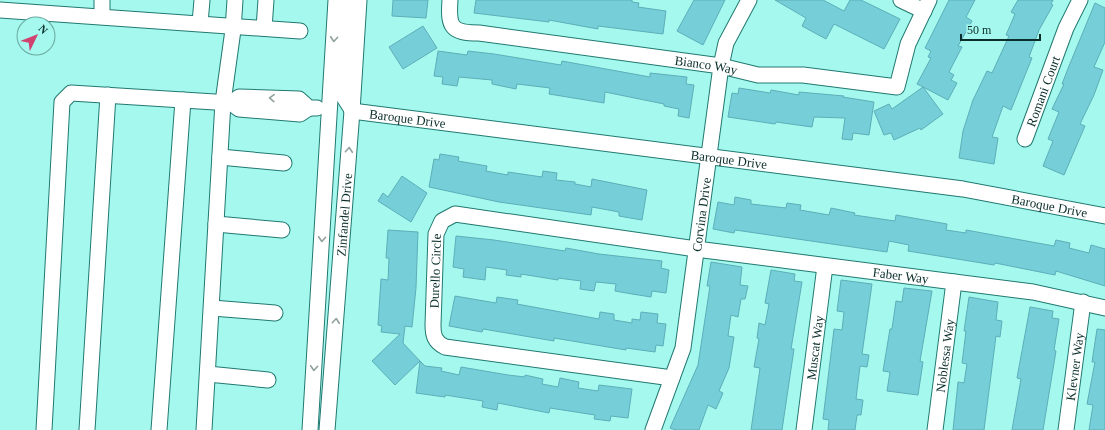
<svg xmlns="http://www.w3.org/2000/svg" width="1105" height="430" viewBox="0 0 1105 430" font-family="'Times New Roman',serif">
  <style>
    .building { fill: #76ced8; stroke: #5cafb8 }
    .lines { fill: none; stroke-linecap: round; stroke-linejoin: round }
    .minor-casing { stroke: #207970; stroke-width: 17 }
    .minor { stroke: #fff; stroke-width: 15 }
    .oneway { stroke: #91a19f }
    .labels { text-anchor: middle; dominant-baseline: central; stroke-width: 3.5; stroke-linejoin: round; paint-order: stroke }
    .street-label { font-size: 13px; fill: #0a2e2a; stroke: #a5f8ed }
  </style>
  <rect width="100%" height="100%" fill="#a5f8ed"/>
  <g class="building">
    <path d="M 393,0 L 428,0 L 426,18 L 392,16 Z"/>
    <path d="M 476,0 L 632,0 L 632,2 L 639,3 L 638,7 L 666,11 L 663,34 L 598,26 L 598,29 L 549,20 L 549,22 L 474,13 Z"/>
    <path d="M 694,0 L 725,0 L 703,45 L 677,31 Z"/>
    <path d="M 775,0 L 823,0 L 844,11 L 850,0 L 861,0 L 900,19 L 884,49 L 834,24 L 826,39 L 802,26 L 806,18 Z"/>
    <path d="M 949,0 L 975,0 L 966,17 L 972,21 L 958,46 L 962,47 L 949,72 L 954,75 L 951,80 L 957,83 L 948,100 L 923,87 L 943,114 L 921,130 L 920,128 L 894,140 L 891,133 L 884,135 L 874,111 L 889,104 L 892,109 L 923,87 L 917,84 L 931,58 L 928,57 L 931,51 L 925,48 Z"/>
    <path d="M 1018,0 L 1053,0 L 1051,4 L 1053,5 L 1039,30 L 1029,57 L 1032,58 L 1011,110 L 1003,106 L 992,137 L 998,138 L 994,164 L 959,158 L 963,131 L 973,100 L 987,71 L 992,73 L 1009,36 L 1006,35 L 1015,14 L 1011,12 Z"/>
    <path d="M 1095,3 L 1105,8 L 1105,42 L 1094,67 L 1103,70 L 1094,95 L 1080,124 L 1085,126 L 1064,175 L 1043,166 L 1053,141 L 1048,139 L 1059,112 L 1052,109 L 1064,84 L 1062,84 L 1069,66 Z"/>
    <path d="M 423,26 L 437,48 L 403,69 L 389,47 Z"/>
    <path d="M 438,51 L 467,55 L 468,51 L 494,54 L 561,65 L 562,61 L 650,77 L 650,73 L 687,77 L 686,84 L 694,85 L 689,118 L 678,116 L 679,109 L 664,106 L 664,104 L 605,92 L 604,103 L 549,94 L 550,88 L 517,84 L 516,89 L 492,84 L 492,80 L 459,77 L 457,86 L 442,84 L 443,77 L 434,76 Z"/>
    <path d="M 739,88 L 770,93 L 771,90 L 799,95 L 799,92 L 844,96 L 843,97 L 874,102 L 869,135 L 853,133 L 852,140 L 842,139 L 845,118 L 814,117 L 812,127 L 776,122 L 775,124 L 728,117 L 732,93 L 738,94 Z"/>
    <path d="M 440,154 L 459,157 L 458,161 L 487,166 L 486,171 L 508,175 L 508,172 L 542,177 L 543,171 L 557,173 L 556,180 L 575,182 L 575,184 L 591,187 L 592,179 L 647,190 L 642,220 L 619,216 L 619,212 L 592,207 L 591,215 L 499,202 L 429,187 L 434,159 L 439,160 Z"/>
    <path d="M 402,176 L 427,193 L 411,222 L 378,201 L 383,193 L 388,197 Z"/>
    <path d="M 735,197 L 751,200 L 751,204 L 786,208 L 787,203 L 801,205 L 800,210 L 829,215 L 831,208 L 855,213 L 854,215 L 895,221 L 896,215 L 947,224 L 946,230 L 966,233 L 966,230 L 1054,246 L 1056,240 L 1070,243 L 1069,248 L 1089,253 L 1091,245 L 1105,249 L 1105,286 L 1056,271 L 1055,275 L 995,263 L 994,265 L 908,251 L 909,245 L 889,241 L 887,252 L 735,230 L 734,233 L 713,229 L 718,202 L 734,205 Z"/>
    <path d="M 388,230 L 418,232 L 416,288 L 412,327 L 405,326 L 403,343 L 420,361 L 395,385 L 372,361 L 400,334 L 381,332 L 382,326 L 378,325 L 381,279 L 388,280 L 389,258 L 386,258 Z"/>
    <path d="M 456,236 L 494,240 L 565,251 L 566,248 L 599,254 L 662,261 L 661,268 L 669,270 L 666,293 L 652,291 L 651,297 L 632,294 L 615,291 L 616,284 L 596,282 L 594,291 L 580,289 L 581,281 L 558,278 L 558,280 L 521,274 L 521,277 L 506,275 L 507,270 L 486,267 L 485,280 L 463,277 L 464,269 L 453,267 Z"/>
    <path d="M 711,262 L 742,267 L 740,285 L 748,286 L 745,299 L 741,299 L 738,317 L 731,315 L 728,336 L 734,337 L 729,368 L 719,391 L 723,393 L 716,409 L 708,405 L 699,430 L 676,430 L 670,428 L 698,365 L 710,286 L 707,286 Z"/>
    <path d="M 771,270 L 795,274 L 794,281 L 802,282 L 791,349 L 794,349 L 782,430 L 751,430 L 760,368 L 754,367 L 759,339 L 757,338 L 759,323 L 765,325 L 769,304 L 765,303 Z"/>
    <path d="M 841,280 L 872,284 L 862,354 L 869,355 L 867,367 L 860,366 L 856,399 L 863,400 L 861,415 L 857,415 L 855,430 L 828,430 L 829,420 L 823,419 L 834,329 L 842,330 L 844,312 L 837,311 Z"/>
    <path d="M 904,288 L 932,291 L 920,361 L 923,362 L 918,395 L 887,391 L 890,372 L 883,371 L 890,329 L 892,329 L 896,301 L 902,302 Z"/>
    <path d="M 455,296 L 496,303 L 497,297 L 518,300 L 517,304 L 599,319 L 600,312 L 614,314 L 614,320 L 632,323 L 632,319 L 640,320 L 641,312 L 658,314 L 657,323 L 666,324 L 663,346 L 656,345 L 655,352 L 626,348 L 626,350 L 554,338 L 554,341 L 483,329 L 482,332 L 449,326 Z"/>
    <path d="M 969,297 L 998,302 L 996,320 L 1002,321 L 1000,337 L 996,336 L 984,430 L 953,430 L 958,382 L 964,383 L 967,364 L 962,363 L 966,331 L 964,331 Z"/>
    <path d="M 1030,307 L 1053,311 L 1052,318 L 1059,319 L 1054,350 L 1056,351 L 1043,430 L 1012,430 L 1021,379 L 1017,378 Z"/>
    <path d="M 1097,329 L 1105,330 L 1105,430 L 1089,430 L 1093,405 L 1087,404 L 1095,362 L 1092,362 Z"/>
    <path d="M 420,361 L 425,366 L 442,368 L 441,371 L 459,375 L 461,367 L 508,375 L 525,377 L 525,375 L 543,379 L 542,384 L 558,387 L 560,378 L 579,382 L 578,388 L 598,391 L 599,385 L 632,389 L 628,418 L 611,416 L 610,421 L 594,419 L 595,415 L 550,408 L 549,413 L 498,403 L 497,410 L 482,407 L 483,401 L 445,395 L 445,397 L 416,393 Z"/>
  </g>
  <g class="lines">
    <defs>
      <g id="minor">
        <path d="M 347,0 L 342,84 L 343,96 L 352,110"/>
        <path id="s1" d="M 450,0 C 448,27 451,33 479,33 L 721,66 L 758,75 L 803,75 L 897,87 L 908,44 L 929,0"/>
        <path d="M 901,0 L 924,11"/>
        <path d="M 0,10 L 300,31"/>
        <path d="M 102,16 L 102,0"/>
        <path d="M 200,23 L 202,0"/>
        <path d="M 264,28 L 266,0"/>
        <path d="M 231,103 L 239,97 L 299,99 L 309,108 L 317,108"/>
        <path id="s2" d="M 352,111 L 963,189 L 1105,216"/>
        <path id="s3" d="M 1025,139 L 1066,28 L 1080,0"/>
        <path d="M 220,157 L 284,163"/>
        <path d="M 216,224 L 282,230"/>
        <path d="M 212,308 L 275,313"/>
        <path d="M 208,374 L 268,380"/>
        <path id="s4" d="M 672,378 L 445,347 C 435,342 433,336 433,325 L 436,234 L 442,221 L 455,214 L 696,249 L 1033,292 L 1105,308"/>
        <path d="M 44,430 L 62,102 L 71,93 L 231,103 L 239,109 L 300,114 L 309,108"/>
        <path d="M 87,430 L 108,95"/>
        <path d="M 159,430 L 183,100"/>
        <path d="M 204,430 L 223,102 L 233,30 L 235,0"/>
        <path d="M 310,430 L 336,0"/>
        <path id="s5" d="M 327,430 L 352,111 L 359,0"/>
        <path id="s6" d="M 653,430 L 683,348 L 721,66 L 726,43 L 749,0"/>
        <path id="s7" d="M 804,430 L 825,266"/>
        <path id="s8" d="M 935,430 L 954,282"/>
        <path id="s9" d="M 1066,430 L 1083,302"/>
      </g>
    </defs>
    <use href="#minor" class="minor-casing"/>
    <use href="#minor" class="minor"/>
  </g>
  <defs><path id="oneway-chevron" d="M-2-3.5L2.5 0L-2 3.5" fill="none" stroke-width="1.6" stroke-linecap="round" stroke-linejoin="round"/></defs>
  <g class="oneway">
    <use href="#oneway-chevron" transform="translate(334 39) rotate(94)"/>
    <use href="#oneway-chevron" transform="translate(272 98) rotate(-178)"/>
    <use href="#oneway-chevron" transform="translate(349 150) rotate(-86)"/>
    <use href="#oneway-chevron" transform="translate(322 239) rotate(94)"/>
    <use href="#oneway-chevron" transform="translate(336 321) rotate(-85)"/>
    <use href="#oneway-chevron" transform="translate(314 368) rotate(94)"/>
  </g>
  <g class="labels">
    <g class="street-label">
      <text stroke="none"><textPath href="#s1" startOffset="284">Bianco Way</textPath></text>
      <text stroke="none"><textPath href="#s3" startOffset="51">Romani Court</textPath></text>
      <text stroke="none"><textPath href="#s2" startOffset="56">Baroque Drive</textPath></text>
      <text stroke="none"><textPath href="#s2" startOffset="380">Baroque Drive</textPath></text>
      <text stroke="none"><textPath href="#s2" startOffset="704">Baroque Drive</textPath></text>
      <text stroke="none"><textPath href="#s5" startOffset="216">Zinfandel Drive</textPath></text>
      <text stroke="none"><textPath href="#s6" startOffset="222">Corvina Drive</textPath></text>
      <text stroke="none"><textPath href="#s4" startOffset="310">Durello Circle</textPath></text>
      <text stroke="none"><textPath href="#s4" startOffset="826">Faber Way</textPath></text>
      <text stroke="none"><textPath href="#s7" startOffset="83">Muscat Way</textPath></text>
      <text stroke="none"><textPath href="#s8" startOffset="75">Noblessa Way</textPath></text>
      <text stroke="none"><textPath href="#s9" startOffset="64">Klevner Way</textPath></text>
    </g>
  </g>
  <g transform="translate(36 36) rotate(47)"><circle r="19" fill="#a5f8ed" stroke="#67a79f"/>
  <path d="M0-3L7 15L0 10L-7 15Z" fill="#d0426f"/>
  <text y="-6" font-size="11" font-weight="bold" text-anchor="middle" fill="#0a2e2a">N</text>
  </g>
  <path d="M961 34v6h79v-6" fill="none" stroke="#0a2e2a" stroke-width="2"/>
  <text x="967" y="34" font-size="12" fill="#0a2e2a" stroke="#a5f8ed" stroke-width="3" paint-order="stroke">50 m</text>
</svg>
